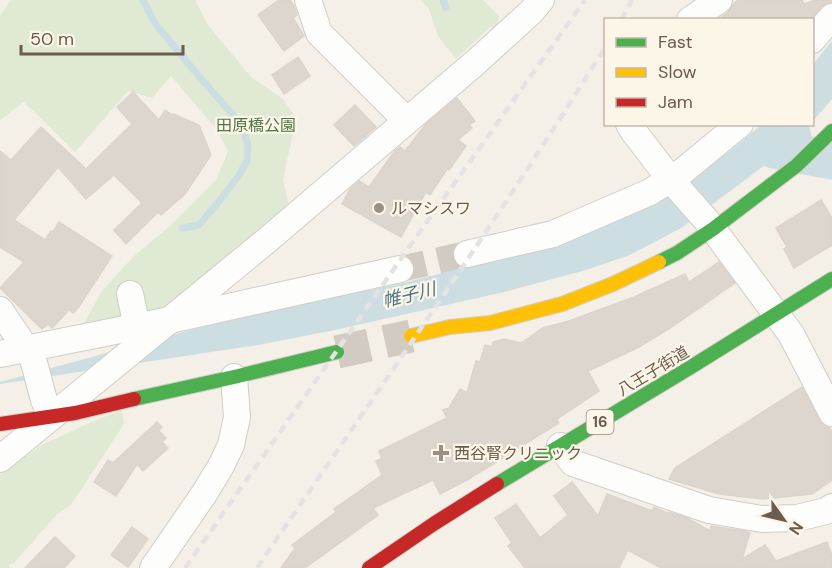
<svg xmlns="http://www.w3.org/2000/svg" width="832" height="568" viewBox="0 0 832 568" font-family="'DM Sans','Noto Sans JP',sans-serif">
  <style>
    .green { fill: #dfe9d4 }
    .water { fill: #ccdee2 }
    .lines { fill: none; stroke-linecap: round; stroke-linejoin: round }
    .stream { stroke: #ccdee2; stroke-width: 7 }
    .river { stroke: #ccdee2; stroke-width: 39 }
    .building { fill: #ddd6ce; stroke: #dcd4cb; stroke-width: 1.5 }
    .street-tunnel { stroke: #d2cbc1; stroke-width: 26; stroke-dasharray: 26 13; stroke-linecap: butt }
    .secondary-tunnel { stroke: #d2cbc1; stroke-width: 33; stroke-dasharray: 33 16; stroke-linecap: butt }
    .street-casing { stroke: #d2cdc7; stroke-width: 28 }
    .fast-casing { stroke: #d2cdc5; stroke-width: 16 }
    .slow-casing { stroke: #d2cdc5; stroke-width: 16 }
    .jam-casing { stroke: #d2cdc5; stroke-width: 16 }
    .street { stroke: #fdfdfc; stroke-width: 26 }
    .fast { stroke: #4caf50; stroke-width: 14 }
    .slow { stroke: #ffc107; stroke-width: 14 }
    .jam { stroke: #c62828; stroke-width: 14 }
    .rail { stroke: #e4e2e3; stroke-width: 4.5; stroke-dasharray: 9 6; stroke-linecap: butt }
    .poi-dot { fill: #9c8f83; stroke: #fcf6e9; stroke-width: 2 }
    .labels { text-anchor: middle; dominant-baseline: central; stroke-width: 4.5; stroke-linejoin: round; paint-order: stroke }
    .shield { fill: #fcf6e9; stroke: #988a7c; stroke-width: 1.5 }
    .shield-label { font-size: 15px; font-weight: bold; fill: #6d5b4d }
    .park-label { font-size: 16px; fill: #53774a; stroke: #fcf6e9 }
    .poi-label { font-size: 16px; fill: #6d5b4d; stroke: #fcf6e9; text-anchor: start }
    .street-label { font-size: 16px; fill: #6d5b4d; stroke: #fcf6e9 }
    .water-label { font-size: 18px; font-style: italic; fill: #4e7683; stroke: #fcf6e9 }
  </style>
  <rect width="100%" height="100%" fill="#f4f0e8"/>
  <g class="green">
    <path d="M 11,0 L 197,0 L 196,2 L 208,25 L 251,77 L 283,99 L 296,118 L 283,180 L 290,209 L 168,310 L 83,325 L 102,291 L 133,257 L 171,225 L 216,180 L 228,151 L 217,130 L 171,76 L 152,98 L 128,91 L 75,152 L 24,102 L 0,120 L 0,16 Z"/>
    <path d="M 421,0 L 483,0 L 499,16 L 497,28 L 490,27 L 456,59 L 438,36 L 429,9 Z"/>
    <path d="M 122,410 L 124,424 L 70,506 L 57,514 L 14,563 L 9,565 L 9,568 L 0,568 L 0,475 L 40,446 L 91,422 Z"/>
  </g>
  <g class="water">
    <path d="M 832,41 L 832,99 L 813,121 L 813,64 Z"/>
    <path d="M 761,125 L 809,125 L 812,138 L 787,163 L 777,156 L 681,228 L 630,255 L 586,270 L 504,292 L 335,330 L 258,345 L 0,384 L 0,382 L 249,314 L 399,284 L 542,248 L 641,211 L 694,178 L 736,146 Z"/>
  </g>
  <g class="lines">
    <g class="stream">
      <path d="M 143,0 L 154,22 L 197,74 L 233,115 L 243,130 L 248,146 L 247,161 L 239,175 L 221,199 L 199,225 L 182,228"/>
      <path d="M 443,0 L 446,7"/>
    </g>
    <path class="river" d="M 774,149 L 832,160"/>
  </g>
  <g class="building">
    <path d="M 279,0 L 290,0 L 294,6 L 297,15 L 293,18 L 304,36 L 284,51 L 258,15 Z"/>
    <path d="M 738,0 L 802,0 L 804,4 L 815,0 L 832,0 L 832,2 L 827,3 L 821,7 L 810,20 L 717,20 L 728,12 L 733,4 Z"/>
    <path d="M 298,57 L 310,76 L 284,94 L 272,75 Z"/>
    <path d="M 133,92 L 159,120 L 165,110 L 172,115 L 173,114 L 199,125 L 211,155 L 185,194 L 161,215 L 158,212 L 126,244 L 114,230 L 142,203 L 114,175 L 86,199 L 58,167 L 14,220 L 45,240 L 51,231 L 53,232 L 59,222 L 112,256 L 78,308 L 73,313 L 69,310 L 52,328 L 48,324 L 42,329 L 0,288 L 24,262 L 0,247 L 0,151 L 11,160 L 41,127 L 86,169 L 132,124 L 117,107 Z"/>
    <path d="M 457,98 L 475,121 L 469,125 L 472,128 L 458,140 L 466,146 L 449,170 L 447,169 L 430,195 L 426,192 L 401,237 L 342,204 L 350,189 L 359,181 L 369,187 L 394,152 L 400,147 L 405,151 L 426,124 Z"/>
    <path d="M 355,105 L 376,127 L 354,146 L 334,125 Z"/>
    <path d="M 821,200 L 832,218 L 832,245 L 794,268 L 784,249 L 787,247 L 776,228 Z"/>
    <path d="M 719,262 L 735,283 L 670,328 L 639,347 L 588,371 L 599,391 L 557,419 L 559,423 L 469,479 L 440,494 L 433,480 L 373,508 L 378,515 L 305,568 L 281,568 L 295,548 L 292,545 L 336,512 L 334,509 L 382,475 L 376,461 L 382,458 L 379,451 L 447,418 L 443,410 L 449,408 L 460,389 L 467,393 L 476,361 L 480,362 L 485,345 L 492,347 L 493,342 L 504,339 L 521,343 L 543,328 L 569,321 L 634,297 L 685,274 L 689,282 Z"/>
    <path d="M 802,387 L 819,420 L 823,425 L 830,428 L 832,432 L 832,480 L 812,494 L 763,499 L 719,494 L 669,479 L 675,468 Z"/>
    <path d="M 157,422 L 162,427 L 159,431 L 166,438 L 162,442 L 168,448 L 143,471 L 137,464 L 116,496 L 94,482 L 108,460 L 113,463 Z"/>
    <path d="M 572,482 L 598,516 L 607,494 L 652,511 L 654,507 L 667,513 L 668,512 L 685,517 L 710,531 L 711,526 L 745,531 L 750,533 L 742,559 L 765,545 L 776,561 L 827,542 L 832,556 L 832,568 L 661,568 L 628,550 L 619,568 L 525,568 L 508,546 L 512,543 L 495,518 L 516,504 L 540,538 L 568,515 L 554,496 Z"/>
    <path d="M 132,527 L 148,539 L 128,567 L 111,555 Z"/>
    <path d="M 55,537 L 75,556 L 64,568 L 25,568 Z"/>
  </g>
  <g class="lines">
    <path class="street-tunnel" d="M 400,269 L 467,254"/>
    <path class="secondary-tunnel" d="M 337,352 L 411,336"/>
    <defs>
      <g id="street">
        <path d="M 308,0 L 319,33 L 406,120"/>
        <path d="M 690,20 L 719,0"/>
        <path d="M 812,40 L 832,17"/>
        <path d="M 629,124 L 634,132 L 670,179 L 707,221 L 791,334 L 832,413"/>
        <path d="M 467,254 L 553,234 L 650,192 L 683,171 L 740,124"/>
        <path d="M 130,294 L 137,327"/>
        <path d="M 0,310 L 33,359 L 44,400 L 51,417"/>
        <path d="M 0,354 L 170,320 L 400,269"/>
        <path d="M 560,446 L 573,463 L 709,510 L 762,519 L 797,518 L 826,511 L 832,507"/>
        <path d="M 0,459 L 265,242 L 476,62 L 532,11 L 541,0"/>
        <path d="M 153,568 L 204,494 L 221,466 L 231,445 L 237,417 L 234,377"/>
      </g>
      <g id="fast">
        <path d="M 659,262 L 677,253 L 713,229 L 796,166 L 832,131"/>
        <path d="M 134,399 L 234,377 L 337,352"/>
        <path d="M 497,484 L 691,367 L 832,279"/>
      </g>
      <path id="slow" d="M 411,336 L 450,327 L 490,323 L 562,304 L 613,284 L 659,262"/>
      <g id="jam">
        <path d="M 0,424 L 75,413 L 134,399"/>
        <path d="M 369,568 L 435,523 L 497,484"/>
      </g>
    </defs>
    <use href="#street" class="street-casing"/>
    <use href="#fast" class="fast-casing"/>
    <use href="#slow" class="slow-casing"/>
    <use href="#jam" class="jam-casing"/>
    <use href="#street" class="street"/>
    <use href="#fast" class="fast"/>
    <use href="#slow" class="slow"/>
    <use href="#jam" class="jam"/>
    <g class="rail">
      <path d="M 621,20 L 632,0"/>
      <path d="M 185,568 L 419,233 L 585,0"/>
      <path d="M 257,568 C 375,395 495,224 606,46"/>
    </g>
  </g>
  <g class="poi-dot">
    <circle cx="379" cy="208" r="6"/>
    <path d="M438 444h6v6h6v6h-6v6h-6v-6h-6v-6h6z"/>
  </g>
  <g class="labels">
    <rect class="shield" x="586.5" y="410" width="27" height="24" rx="4.5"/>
    <g class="shield-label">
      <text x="600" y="422">16</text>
    </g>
    <g class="park-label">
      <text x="256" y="125">田原橋公園</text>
    </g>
    <g class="poi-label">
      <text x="391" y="208">ルマシスワ</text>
      <text x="454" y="453">西谷腎クリニック</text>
    </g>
    <g class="street-label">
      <text transform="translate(653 371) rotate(-31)">八王子街道</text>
    </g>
    <g class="water-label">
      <text transform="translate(409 295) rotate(-14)">帷子川</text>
    </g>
  </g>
  <rect x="604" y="18" width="210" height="108" fill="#fcf6e9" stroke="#c3b8ab" stroke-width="1.5"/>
  <rect x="616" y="38" width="30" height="9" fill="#4caf50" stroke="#c3b8ab" stroke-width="1.5"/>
  <text x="658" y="48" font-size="18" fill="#6d5b4d">Fast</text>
  <rect x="616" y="68" width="30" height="9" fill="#ffc107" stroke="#c3b8ab" stroke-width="1.5"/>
  <text x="658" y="78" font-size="18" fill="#6d5b4d">Slow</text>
  <rect x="616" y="98" width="30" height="9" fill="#c62828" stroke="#c3b8ab" stroke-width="1.5"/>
  <text x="658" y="108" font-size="18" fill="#6d5b4d">Jam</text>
  <g transform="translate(784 520) rotate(124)" stroke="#fcf6e9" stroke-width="4.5" paint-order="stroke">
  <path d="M0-4.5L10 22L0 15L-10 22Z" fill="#6d5b4d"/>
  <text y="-9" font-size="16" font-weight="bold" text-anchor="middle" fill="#6d5b4d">N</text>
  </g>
  <path d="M21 45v9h162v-9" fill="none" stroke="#6d5b4d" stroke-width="3"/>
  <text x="30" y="45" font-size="18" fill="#6d5b4d" stroke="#fcf6e9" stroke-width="4.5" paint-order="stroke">50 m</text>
</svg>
